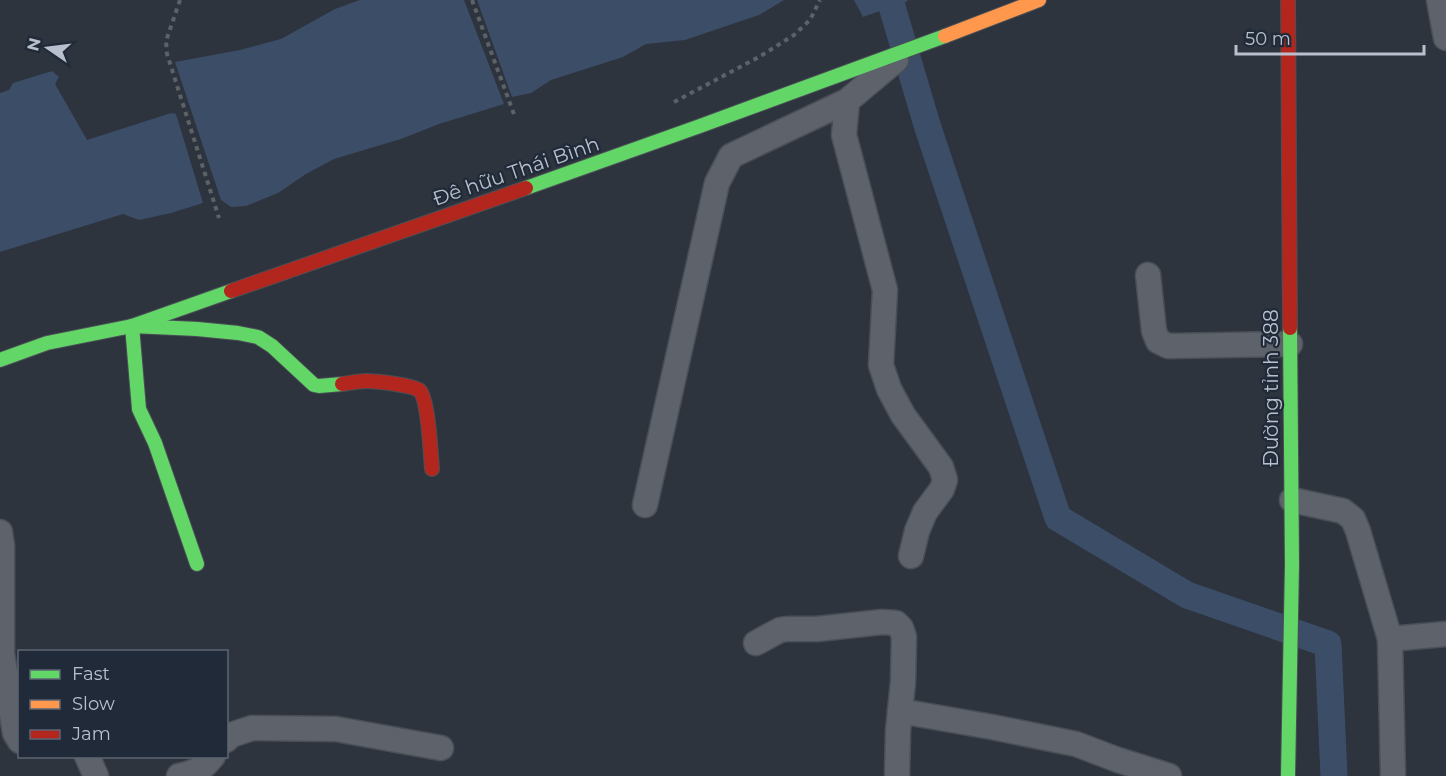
<svg xmlns="http://www.w3.org/2000/svg" width="1446" height="776" viewBox="0 0 1446 776" font-family="Montserrat,sans-serif">
  <style>
    .water { fill: #3c4d68 }
    .lines { fill: none; stroke-linecap: round; stroke-linejoin: round }
    .canal { stroke: #3c4d68; stroke-width: 27 }
    .street-casing { stroke: #4a4f56; stroke-width: 27 }
    .fast-casing { stroke: #4a4f56; stroke-width: 16 }
    .slow-casing { stroke: #4a4f56; stroke-width: 16 }
    .jam-casing { stroke: #4a4f56; stroke-width: 16 }
    .path { stroke: #5c6267; stroke-width: 4; stroke-dasharray: 4.5 4.5; stroke-linecap: butt }
    .street { stroke: #5e636b; stroke-width: 24 }
    .fast { stroke: #63d668; stroke-width: 14 }
    .slow { stroke: #ff974d; stroke-width: 14 }
    .jam { stroke: #b3261e; stroke-width: 14 }
    .labels { text-anchor: middle; dominant-baseline: central; stroke-width: 4.5; stroke-linejoin: round; paint-order: stroke }
    .street-label { font-size: 20px; fill: #b9c0cd; stroke: #202a39 }
  </style>
  <rect width="100%" height="100%" fill="#2d343e"/>
  <g class="water">
    <path d="M 360,0 L 464,0 L 504,104 L 439,124 L 401,139 L 334,159 L 306,174 L 278,193 L 246,206 L 231,207 L 221,200 L 175,62 L 240,50 L 281,39 L 335,9 Z"/>
    <path d="M 477,0 L 784,0 L 759,15 L 685,40 L 646,44 L 623,57 L 551,80 L 531,93 L 512,97 Z"/>
    <path d="M 854,0 L 907,0 L 908,1 L 863,17 Z"/>
    <path d="M 52,71 L 59,77 L 55,84 L 87,140 L 171,113 L 176,114 L 203,203 L 171,213 L 139,220 L 123,214 L 0,252 L 0,93 L 9,90 L 13,83 Z"/>
  </g>
  <g class="lines">
    <path class="canal" d="M 890,0 L 928,128 L 1058,518 L 1187,595 L 1328,644 L 1334,776"/>
    <defs>
      <g id="street">
        <path d="M 1439,0 L 1446,38"/>
        <path d="M 847,101 L 844,135 L 885,290 L 881,365 L 889,389 L 903,415 L 941,467 L 945,480 L 942,489 L 925,512 L 917,531 L 911,556"/>
        <path d="M 1148,275 L 1154,331 L 1158,341 L 1168,346 L 1290,344"/>
        <path d="M 1292,500 L 1343,511 L 1353,519 L 1358,531 L 1390,639 L 1446,634"/>
        <path d="M 645,505 L 717,183 L 731,156 L 847,101 L 896,60"/>
        <path d="M 0,532 L 2,546 L 2,654 L 15,733 L 20,741"/>
        <path d="M 1390,639 L 1393,776"/>
        <path d="M 756,643 L 780,630 L 787,629 L 817,629 L 882,622 L 896,623 L 901,628 L 904,637 L 903,682 L 900,711 L 992,727 L 1076,744 L 1118,760 L 1169,776"/>
        <path d="M 226,740 L 231,735 L 252,728 L 336,729 L 441,748"/>
        <path d="M 87,756 L 96,776"/>
        <path d="M 179,776 C 196,772 202,770 213,756"/>
        <path d="M 897,776 L 898,731 L 900,711"/>
      </g>
      <g id="fast">
        <path d="M 526,188 L 700,126 L 945,36"/>
        <path d="M 0,360 L 47,343 L 132,326 L 231,291"/>
        <path d="M 197,564 L 155,443 L 139,409 L 132,326 L 197,329 L 238,333 L 258,337 L 272,346 L 314,385 L 319,386 L 342,384"/>
        <path d="M 1288,776 L 1292,564 L 1290,328"/>
      </g>
      <path id="slow" d="M 945,36 L 1039,0"/>
      <g id="jam">
        <path d="M 1288,0 L 1290,328"/>
        <path d="M 231,291 L 526,188"/>
        <path d="M 342,384 C 350,383 358,381 366,381 C 375,381 414,385 420,391 C 428,400 431,455 432,469"/>
      </g>
    </defs>
    <use href="#street" class="street-casing"/>
    <use href="#fast" class="fast-casing"/>
    <use href="#slow" class="slow-casing"/>
    <use href="#jam" class="jam-casing"/>
    <g class="path">
      <path d="M 180,0 L 166,41 L 167,54 L 219,218"/>
      <path d="M 472,0 L 515,117"/>
      <path d="M 674,102 L 759,57 L 794,35 L 810,20 L 820,0"/>
    </g>
    <use href="#street" class="street"/>
    <use href="#fast" class="fast"/>
    <use href="#slow" class="slow"/>
    <use href="#jam" class="jam"/>
  </g>
  <g class="labels">
    <g class="street-label">
      <text transform="translate(516 171) rotate(-19)">Đê hữu Thái Bình</text>
      <text transform="translate(1271 388) rotate(-90)">Đường tỉnh 388</text>
    </g>
  </g>
  <rect x="18" y="650" width="210" height="108" fill="#202a39" stroke="#5d6674" stroke-width="1.5"/>
  <rect x="30" y="670" width="30" height="9" fill="#63d668" stroke="#5d6674" stroke-width="1.5"/>
  <text x="72" y="680" font-size="18" fill="#b9c0cd">Fast</text>
  <rect x="30" y="700" width="30" height="9" fill="#ff974d" stroke="#5d6674" stroke-width="1.5"/>
  <text x="72" y="710" font-size="18" fill="#b9c0cd">Slow</text>
  <rect x="30" y="730" width="30" height="9" fill="#b3261e" stroke="#5d6674" stroke-width="1.5"/>
  <text x="72" y="740" font-size="18" fill="#b9c0cd">Jam</text>
  <g transform="translate(48 48) rotate(284)" stroke="#202a39" stroke-width="4.5" paint-order="stroke">
  <path d="M0-4.5L10 22L0 15L-10 22Z" fill="#b9c0cd"/>
  <text y="-9" font-size="16" font-weight="bold" text-anchor="middle" fill="#b9c0cd">N</text>
  </g>
  <path d="M1236 45v9h188v-9" fill="none" stroke="#b9c0cd" stroke-width="3"/>
  <text x="1245" y="45" font-size="18" fill="#b9c0cd" stroke="#202a39" stroke-width="4.5" paint-order="stroke">50 m</text>
</svg>
